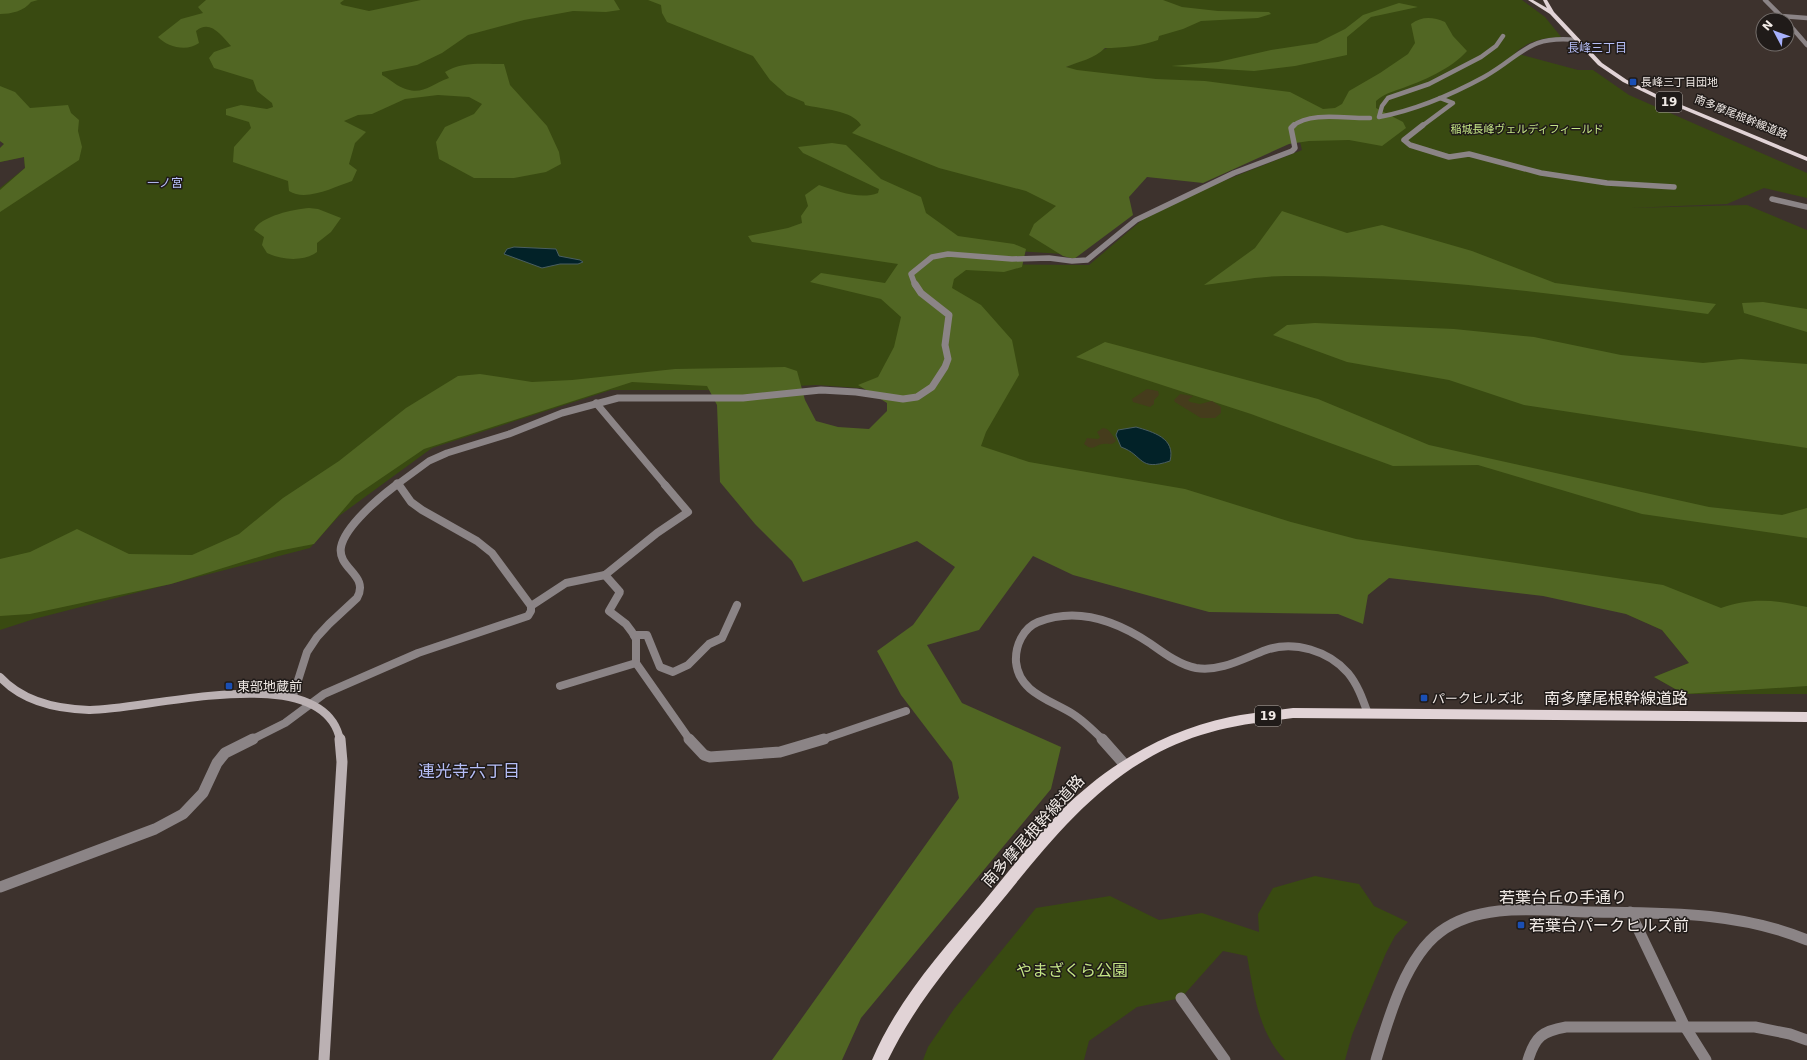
<svg xmlns="http://www.w3.org/2000/svg" width="1807" height="1060" viewBox="0 0 1807 1060" font-family="'DejaVu Sans','Noto Sans JP',sans-serif">
  <style>
    .green { fill: #394a11 }
    .forest { fill: #516623 }
    .sand { fill: #453c1c }
    .water { fill: #022228; stroke: #4a5e61 }
    .lines { fill: none; stroke-linecap: round; stroke-linejoin: round }
    .minor-far4 { stroke: #8b8486; stroke-width: 4.5 }
    .minor-far3 { stroke: #8b8486; stroke-width: 5.5 }
    .minor-far2 { stroke: #8b8486; stroke-width: 7 }
    .minor-far1 { stroke: #8b8486; stroke-width: 8 }
    .minor { stroke: #8b8486; stroke-width: 11 }
    .tertiary-far1 { stroke: #8b8486; stroke-width: 4.5 }
    .tertiary { stroke: #8b8486; stroke-width: 11 }
    .secondary-far1 { stroke: #bbb1b3; stroke-width: 8 }
    .secondary { stroke: #bbb1b3; stroke-width: 11 }
    .primary { fill: #e1d3d6; fill-rule: evenodd }
    .transit-dot { fill: #1a4fb4; stroke: #201b19; stroke-width: 1.5 }
    .labels { text-anchor: middle; dominant-baseline: central; stroke-width: 3; stroke-linejoin: round; paint-order: stroke }
    .far-poi-label { font-size: 11px; fill: #f1eae6; stroke: #201b19; text-anchor: start }
    .far-street-label { font-size: 11px; fill: #f1eae6; stroke: #201b19 }
    .far-park-label { font-size: 11px; fill: #c4e586; stroke: #201b19 }
    .far-neighbourhood-label { font-size: 12px; fill: #b5bdf6; stroke: #201b19 }
    .shield { fill: #201b19; stroke: #b2aca8; stroke-width: 1 }
    .shield-label { font-size: 12px; font-weight: bold; fill: #f1eae6 }
    .poi-label { font-size: 13px; fill: #f1eae6; stroke: #201b19; text-anchor: start }
    .near-street-label { font-size: 16px; fill: #f1eae6; stroke: #201b19 }
    .near-poi-label { font-size: 16px; fill: #f1eae6; stroke: #201b19; text-anchor: start }
    .near-park-label { font-size: 16px; fill: #c4e586; stroke: #201b19 }
    .near-neighbourhood-label { font-size: 17px; fill: #b5bdf6; stroke: #201b19 }
  </style>
  <rect width="100%" height="100%" fill="#3d322d"/>
  <g class="green">
    <path d="M 0,0 L 679,0 L 1106,191 L 1063,254 L 955,247 L 923,319 L 872,389 L 817,385 L 717,390 L 611,390 L 432,448 L 339,516 L 310,548 L 34,619 L 0,630 L 0,188 L 25,168 L 24,157 L 0,162 L 0,148 L 4,144 L 0,141 Z"/>
    <path d="M 1071,0 L 1522,0 L 1545,17 L 1562,38 C 1545,37 1528,41 1515,53 L 1578,70 L 1593,70 L 1629,95 L 1807,173 L 1807,198 L 1764,188 L 1727,204 L 1630,208 L 1747,205 L 1807,230 L 1807,694 L 1684,694 L 1654,677 L 1689,663 L 1662,630 L 1624,613 L 957,467 L 947,296 L 950,264 L 1089,265 L 1142,220 L 1208,187 L 1302,150 L 1298,134 L 1060,70 L 1107,48 L 1199,21 Z"/>
    <path d="M 1315,876 L 1359,884 L 1374,906 L 1408,922 L 1395,936 L 1386,953 L 1352,1035 L 1345,1060 L 1285,1060 C 1258,1032 1254,993 1247,956 L 1223,951 L 1181,998 L 1137,1007 L 1089,1041 L 1084,1060 L 923,1060 L 928,1047 L 954,1009 L 1036,908 L 1110,896 L 1159,920 L 1202,913 L 1259,932 L 1258,914 L 1273,888 Z"/>
  </g>
  <g class="forest">
    <path d="M 0,0 L 38,0 L 31,2 C 24,11 11,14 0,14 Z"/>
    <path d="M 206,0 L 344,0 L 340,3 L 342,5 L 369,11 L 421,0 L 614,0 L 620,10 L 606,12 L 573,11 L 524,20 L 468,35 L 442,53 L 417,65 L 382,72 L 382,75 C 388,78 392,82 397,85 C 421,98 427,86 449,78 L 445,72 C 462,61 485,64 504,64 L 510,85 L 547,126 L 559,152 L 561,164 L 546,172 L 514,178 L 474,178 L 439,159 L 436,142 L 445,127 L 474,114 L 482,104 L 469,97 L 438,95 L 405,99 L 372,114 L 358,115 L 344,121 L 366,132 L 355,143 L 349,164 L 357,170 L 352,181 C 334,187 306,202 289,191 L 288,181 L 233,162 L 234,147 L 251,128 L 249,122 L 226,115 L 226,109 L 241,105 L 267,109 L 273,107 L 272,103 L 257,91 L 253,80 L 214,68 L 209,58 L 214,52 L 231,46 C 221,35 210,19 196,31 L 199,43 C 187,52 167,47 158,37 L 181,19 L 203,13 L 198,7 Z"/>
    <path d="M 648,0 L 1163,0 L 1182,7 L 1218,11 L 1269,12 L 1271,14 L 1258,18 L 1201,21 L 1183,29 L 1159,36 L 1158,40 C 1142,46 1122,48 1105,48 C 1094,59 1080,61 1066,67 L 1077,70 L 1103,73 L 1156,79 L 1205,81 L 1290,92 L 1323,109 L 1335,108 L 1342,104 L 1349,91 L 1380,73 L 1408,54 L 1415,43 L 1411,24 C 1422,16 1433,17 1445,22 L 1453,36 L 1467,51 C 1451,69 1423,81 1400,89 C 1389,93 1386,93 1376,101 L 1376,108 L 1403,122 L 1406,128 L 1382,146 L 1349,140 L 1309,141 L 1289,144 L 1203,183 L 1147,177 L 1129,197 L 1133,215 L 1074,259 L 1063,256 L 1029,235 L 1034,224 L 1056,206 L 1026,191 L 939,168 L 852,133 L 861,125 C 852,110 822,109 805,105 L 804,102 L 787,95 L 770,80 L 753,56 L 667,22 L 662,13 L 661,5 Z"/>
    <path d="M 1399,3 L 1418,7 L 1371,17 L 1347,37 L 1347,55 L 1295,66 L 1254,71 L 1171,66 L 1218,62 L 1271,50 L 1317,43 L 1345,29 L 1363,15 Z"/>
    <path d="M 0,86 L 15,92 L 30,108 L 68,105 L 71,113 L 79,120 L 78,131 L 82,147 L 79,160 L 0,212 L 0,190 L 25,168 L 24,157 L 0,162 L 0,148 L 4,144 L 0,141 Z"/>
    <path d="M 832,143 L 846,145 L 881,179 L 921,197 L 926,213 L 958,236 L 1014,244 L 1026,249 L 1022,267 L 1004,272 L 966,270 L 954,279 L 952,288 L 981,305 L 1012,340 L 1019,375 L 986,432 L 981,446 L 1029,462 L 1185,489 L 1291,522 L 1356,539 L 1663,585 L 1721,608 C 1751,597 1777,600 1807,607 L 1807,686 L 1684,694 L 1654,677 L 1689,663 L 1662,630 L 1626,614 L 1543,596 L 1389,578 L 1368,595 L 1363,624 L 1338,614 L 1209,612 L 1073,575 L 1033,556 L 979,630 L 927,645 L 962,703 L 1061,747 L 1051,789 L 861,1018 L 842,1060 L 772,1060 L 959,798 L 952,762 L 901,695 L 877,651 L 913,625 L 955,567 L 917,541 L 803,582 L 792,561 L 755,524 L 720,482 L 717,405 L 707,386 L 632,382 L 424,449 L 355,496 L 314,544 L 278,551 L 171,584 L 30,614 L 0,616 L 0,559 L 30,552 L 77,529 L 129,554 L 192,555 L 239,534 L 283,498 L 339,461 L 406,408 L 458,376 L 480,374 L 532,382 L 572,380 L 675,369 L 785,367 L 797,371 L 805,400 L 816,421 L 838,427 L 869,429 L 887,411 L 887,403 L 858,385 L 878,377 L 894,347 L 901,317 L 881,299 L 810,282 L 821,273 L 885,283 L 898,264 L 752,242 L 748,236 L 788,228 L 802,223 L 801,216 L 808,206 L 805,195 L 819,185 C 837,191 860,200 878,193 L 879,189 L 803,153 L 798,147 Z"/>
    <path d="M 309,208 L 318,209 L 341,218 L 331,232 L 317,243 L 317,252 C 304,262 281,260 267,253 L 262,245 L 264,237 L 254,230 C 261,216 294,209 309,208 Z"/>
    <path d="M 1282,211 L 1347,233 L 1382,225 L 1472,251 L 1555,283 L 1716,304 L 1708,314 C 1568,296 1427,275 1285,276 C 1259,276 1230,282 1204,285 L 1255,248 Z"/>
    <path d="M 1763,302 L 1807,309 L 1807,332 L 1744,313 L 1742,303 Z"/>
    <path d="M 1315,323 L 1454,329 L 1534,337 L 1621,355 L 1703,363 L 1741,359 L 1807,364 L 1807,448 L 1524,405 L 1449,380 L 1347,362 L 1273,335 L 1287,325 Z"/>
    <path d="M 1105,342 L 1318,399 L 1429,445 L 1709,507 L 1782,515 L 1807,508 L 1807,538 L 1642,514 L 1478,465 L 1393,466 L 1251,414 L 1076,357 Z"/>
  </g>
  <g class="sand">
    <path d="M 1147,389 L 1158,391 L 1159,395 L 1154,400 L 1154,404 L 1150,407 L 1133,402 L 1132,399 Z"/>
    <path d="M 1180,394 L 1193,396 L 1188,400 L 1190,402 L 1200,404 L 1212,401 L 1221,407 L 1221,413 L 1215,418 L 1201,418 L 1175,402 L 1174,400 Z"/>
    <path d="M 1103,428 C 1110,429 1112,435 1116,441 C 1111,446 1109,443 1103,444 C 1094,445 1094,452 1084,444 L 1087,438 L 1098,439 L 1100,437 L 1097,432 Z"/>
  </g>
  <g class="water">
    <path d="M 514,247 L 556,249 L 559,256 L 580,260 L 583,262 L 578,264 L 560,264 L 542,268 L 504,254 L 507,249 Z"/>
    <path d="M 1136,427 C 1153,432 1176,438 1170,461 C 1138,472 1144,455 1121,447 L 1116,435 L 1118,430 Z"/>
  </g>
  <g class="lines">
    <g class="minor-far4">
      <path d="M 1503,36 L 1496,46 L 1481,57 L 1429,84 L 1388,98 L 1382,106 L 1379,117 C 1416,110 1451,95 1484,77 C 1523,55 1527,35 1577,40"/>
      <path d="M 1293,126 C 1310,111 1348,119 1370,118"/>
      <path d="M 1422,126 L 1453,103 L 1440,98"/>
    </g>
    <g class="minor-far3">
      <path d="M 1423,125 L 1404,140 L 1410,145 L 1449,157 L 1469,154 L 1541,173 L 1607,183 L 1674,187"/>
      <path d="M 1772,199 L 1807,207"/>
      <path d="M 915,285 L 911,274 L 932,257 L 948,254 L 1012,259 L 1049,258 L 1072,261 L 1087,260 L 1136,220 L 1234,173 L 1292,151 L 1295,148 L 1291,128 L 1294,125"/>
    </g>
    <g class="minor-far2">
      <path d="M 596,403 L 666,486"/>
      <path d="M 397,483 L 399,486"/>
      <path d="M 395,486 L 429,461 L 447,453 L 509,434 L 562,413 L 618,398 L 743,398 L 821,390 L 856,392 L 903,399 L 917,397 L 932,387 L 945,367 L 948,359 L 945,345 L 949,315 L 921,293 L 915,284"/>
    </g>
    <g class="minor-far1">
      <path d="M 605,575 L 620,592 L 609,611 L 626,624 L 632,632 L 636,639 L 636,663 L 690,740"/>
      <path d="M 531,606 L 566,583 L 605,575 L 657,533 L 688,512 L 665,485"/>
      <path d="M 634,635 L 647,635 L 660,667 L 673,672 L 688,665 L 709,644 L 722,638 L 737,605"/>
      <path d="M 560,686 L 636,663"/>
      <path d="M 293,696 L 307,652 L 317,637 L 329,624 L 357,598 C 370,575 337,569 341,547 C 345,526 380,497 396,485"/>
      <path d="M 251,740 L 285,723 L 324,694 L 418,653 L 528,616 L 531,611 L 531,606 L 492,553 L 477,541 L 422,510 L 411,502 L 399,485"/>
      <path d="M 821,740 L 906,711"/>
      <path d="M 1103,740 C 1093,730 1084,721 1073,714 C 1051,700 1019,693 1016,662 C 1015,646 1023,628 1038,622 C 1078,606 1117,621 1151,644 C 1165,654 1180,665 1196,668 C 1221,672 1244,658 1266,650 C 1294,640 1329,651 1348,673 C 1358,685 1363,700 1368,714"/>
    </g>
    <g class="minor">
      <path d="M 689,739 L 704,755 L 710,757 L 780,752 L 824,739"/>
      <path d="M 1102,739 L 1125,765"/>
      <path d="M 0,887 L 155,829 L 183,814 L 203,793 L 217,763 L 225,753 L 253,739"/>
      <path d="M 1630,912 L 1684,1025 L 1706,1060"/>
      <path d="M 1181,998 L 1225,1060"/>
      <path d="M 1528,1060 C 1535,1037 1542,1031 1566,1027 L 1755,1027 L 1790,1034 L 1807,1040"/>
    </g>
    <g class="tertiary-far1">
      <path d="M 1765,0 L 1785,20"/>
      <path d="M 1781,16 L 1807,18"/>
      <path d="M 1787,22 L 1807,45"/>
    </g>
    <path class="tertiary" d="M 1376,1060 C 1388,1020 1405,958 1440,932 C 1481,901 1542,911 1590,912 C 1664,913 1738,911 1807,940"/>
    <path class="secondary-far1" d="M 0,677 C 22,701 57,709 89,710 C 145,711 324,657 340,740"/>
    <path class="secondary" d="M 324,1060 L 342,762 L 340,739"/>
    <g class="primary">
      <path d="M 1528,0 L 1533,0 L 1547,8 L 1543,0 L 1547,0 L 1554,12 L 1602,63 L 1627,80 L 1660,96 L 1807,157 L 1807,161 L 1656,98 L 1623,82 L 1598,65 L 1550,14 Z"/>
      <path d="M 1293,708 L 1807,712 L 1807,722 L 1293,718 C 1262,722 1231,725 1201,735 C 1107,765 1054,837 994,910 C 955,958 915,1004 888,1060 L 872,1060 C 897,1001 940,953 981,905 C 1007,874 1031,842 1059,813 C 1106,765 1164,731 1230,717 C 1251,713 1272,711 1293,708 Z"/>
    </g>
  </g>
  <g class="transit-dot">
    <rect x="1629" y="78" width="8" height="8" rx="2"/>
    <rect x="225" y="682" width="8" height="8" rx="2"/>
    <rect x="1420" y="694" width="8" height="8" rx="2"/>
    <rect x="1517" y="921" width="8" height="8" rx="2"/>
  </g>
  <g class="labels">
    <g class="far-poi-label">
      <text x="1641" y="82">長峰三丁目団地</text>
    </g>
    <g class="far-street-label">
      <text transform="translate(1741 117) rotate(22)">南多摩尾根幹線道路</text>
    </g>
    <g class="far-park-label">
      <text x="1527" y="129">稲城長峰ヴェルディフィールド</text>
    </g>
    <g class="far-neighbourhood-label">
      <text x="1597" y="48">長峰三丁目</text>
      <text x="165" y="183">一ノ宮</text>
    </g>
    <g class="shield">
      <rect x="1656" y="92" width="26" height="20" rx="3"/>
      <rect x="1255" y="706" width="26" height="20" rx="3"/>
    </g>
    <g class="shield-label">
      <text x="1669" y="102">19</text>
      <text x="1268" y="716">19</text>
    </g>
    <g class="poi-label">
      <text x="237" y="686">東部地蔵前</text>
      <text x="1432" y="698">パークヒルズ北</text>
    </g>
    <g class="near-street-label">
      <text x="1616" y="698">南多摩尾根幹線道路</text>
      <text transform="translate(1033 831) rotate(-48)">南多摩尾根幹線道路</text>
      <text x="1563" y="897">若葉台丘の手通り</text>
    </g>
    <g class="near-poi-label">
      <text x="1529" y="925">若葉台パークヒルズ前</text>
    </g>
    <g class="near-park-label">
      <text x="1072" y="970">やまざくら公園</text>
    </g>
    <g class="near-neighbourhood-label">
      <text x="469" y="771">連光寺六丁目</text>
    </g>
  </g>
  <g transform="translate(1775 32) rotate(311)"><circle r="19" fill="#201b19" stroke="#746e6b"/>
  <path d="M0-3L7 15L0 10L-7 15Z" fill="#a7b1fc"/>
  <text y="-6" font-size="11" font-weight="bold" text-anchor="middle" fill="#f1eae6">N</text>
  </g>
</svg>
